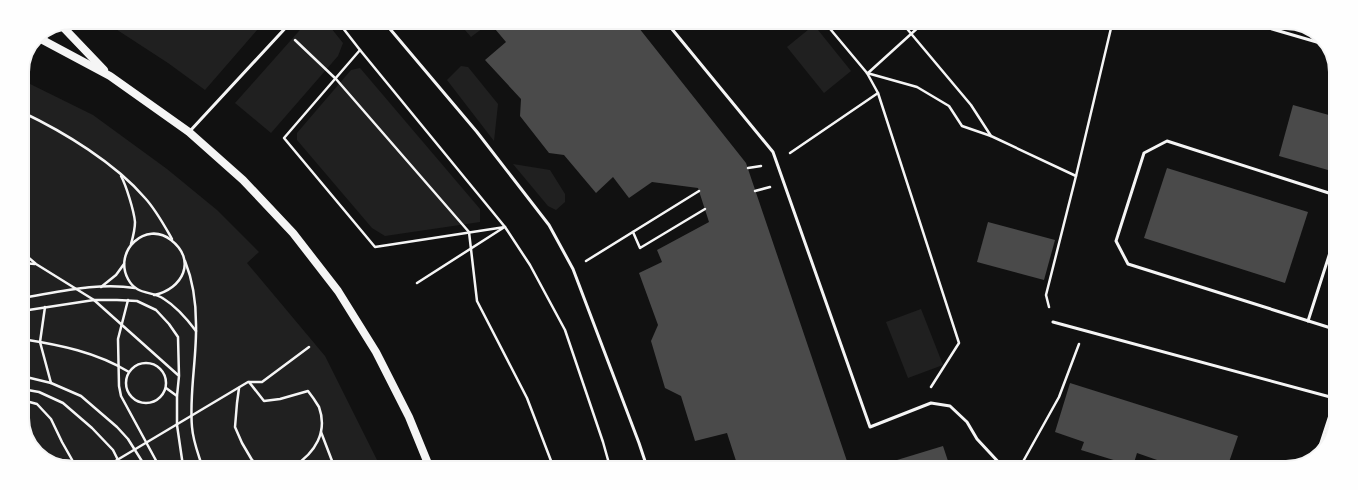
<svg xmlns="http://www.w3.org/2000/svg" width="1358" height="490" viewBox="0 0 1358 490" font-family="Georgia,serif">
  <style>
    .green { fill: #202020 }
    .building { fill: #4a4a4a }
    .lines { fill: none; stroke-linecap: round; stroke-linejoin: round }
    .path { stroke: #f5f5f5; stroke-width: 2.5 }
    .service { stroke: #f5f5f5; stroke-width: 3 }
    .secondary { stroke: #f5f5f5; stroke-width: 8 }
    .rim { fill: none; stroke: #f5f5f5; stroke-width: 2 }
  </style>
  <rect width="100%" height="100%" fill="#111"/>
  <g class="green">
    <path d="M 105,22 L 264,22 L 205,90 L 168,63 Z"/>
    <path d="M 307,22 L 327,23 L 343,43 L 338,56 L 271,133 L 235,103 Z"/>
    <path d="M 459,23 L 479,23 L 483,28 L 471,37 Z"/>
    <path d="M 814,25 L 851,71 L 824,93 L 787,47 Z"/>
    <path d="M 461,66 L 468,67 L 498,104 L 494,141 L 447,80 Z"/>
    <path d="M 360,68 L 480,209 L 480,222 L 385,236 L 372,228 L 297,140 L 297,133 L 351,70 Z"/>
    <path d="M 22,80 L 93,115 L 167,169 L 217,210 L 259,252 L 247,263 L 325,356 L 380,466 L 56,465 L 33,449 L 22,421 Z"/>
    <path d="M 513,164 L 550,170 L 565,194 L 565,202 L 556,210 L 548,206 Z"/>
    <path d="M 921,309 L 943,365 L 908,378 L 886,322 Z"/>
  </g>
  <g class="building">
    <path d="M 490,23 L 635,23 L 746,163 L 849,467 L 738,467 L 727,433 L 695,441 L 681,396 L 665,388 L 651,341 L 658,325 L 639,273 L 662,262 L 657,250 L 709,222 L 698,188 L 652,182 L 629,198 L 613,177 L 596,193 L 564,155 L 549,153 L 520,116 L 521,99 L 485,60 L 506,42 Z"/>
    <path d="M 1293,105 L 1336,117 L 1335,172 L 1279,156 Z"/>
    <path d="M 1167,168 L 1308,212 L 1285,283 L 1144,238 Z"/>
    <path d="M 988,222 L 1055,240 L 1044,280 L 977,262 Z"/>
    <path d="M 1070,383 L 1238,436 L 1227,468 L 1180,468 L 1137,453 L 1133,466 L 1081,450 L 1084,442 L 1055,432 Z"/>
    <path d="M 943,446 L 950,467 L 874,467 Z"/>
  </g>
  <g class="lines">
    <g class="path">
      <path d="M 339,23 L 360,50 L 505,227 L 530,265 L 565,330 L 603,442 L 610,467"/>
      <path d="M 826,24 L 867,73 L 878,93 L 959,343 L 931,387"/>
      <path d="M 903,24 L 971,105 L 991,136"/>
      <path d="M 1111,26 L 1165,28 L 1174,24"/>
      <path d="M 295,40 L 336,79 L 469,232 L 477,301 L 527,398 L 553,466"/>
      <path d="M 360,50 L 284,138 L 375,247 L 505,227"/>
      <path d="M 867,73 L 917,87 L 949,106 L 962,126 L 991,136 L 1076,176"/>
      <path d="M 868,73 L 922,24"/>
      <path d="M 22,112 C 64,132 115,163 145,198 C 156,210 164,225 172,239"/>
      <path d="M 790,153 L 878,93"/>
      <path d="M 748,168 L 761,166"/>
      <path d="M 121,176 C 126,185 134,211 135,222 C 135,229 133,237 131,244"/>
      <path d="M 755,191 L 770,187"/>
      <path d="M 633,232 L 640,248 L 705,209"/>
      <path d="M 22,252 L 36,264 L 94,300 L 117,300 L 137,301 L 156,310 L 169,324 L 178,337 L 179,376 L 177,396"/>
      <path d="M 185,261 C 193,281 196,303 196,324 C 197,358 189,393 192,427 C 193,441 198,453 202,466"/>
      <path d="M 586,261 L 699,191"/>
      <path d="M 22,263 L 35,264"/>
      <path d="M 417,283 L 503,228"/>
      <path d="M 101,287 L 116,275 L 124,264"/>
      <path d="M 154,295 C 183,289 197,260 171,240 C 146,220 113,251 128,279 C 137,296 151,290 164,299 C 177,307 187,319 196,331"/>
      <path d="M 22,298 C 59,292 98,282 135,288"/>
      <path d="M 128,300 L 118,339 L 119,386 L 121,396 L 159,466"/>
      <path d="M 45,307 L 40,342 L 51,383"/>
      <path d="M 1049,307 L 1046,295 L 1076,176 L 1112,24"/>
      <path d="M 22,311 L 94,300 L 178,375"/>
      <path d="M 22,339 C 60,345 96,352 129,372"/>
      <circle cx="146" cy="383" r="20"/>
      <path d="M 22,376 L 51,383 L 81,396 L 117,427 L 128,439 L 145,466"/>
      <path d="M 1330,381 L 1334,370"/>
      <path d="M 249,382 L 264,401 L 280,399 L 308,391 C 312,396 316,402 319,407 C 328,432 315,453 294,466"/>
      <path d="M 166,388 L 177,396 L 177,425 L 183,466"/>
      <path d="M 239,388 L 237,403 L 235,427 L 242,443 L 252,460 L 262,466"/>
      <path d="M 22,389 L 39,392 L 63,403 L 92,428 L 113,450 L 121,466"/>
      <path d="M 22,400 L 37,404 L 51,419 L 62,442 L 75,465"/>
      <path d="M 321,432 L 334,466"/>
      <path d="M 28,437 C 36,440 39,447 41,455"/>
      <path d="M 47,459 L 72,461"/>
      <path d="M 107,466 L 248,382 L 262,382 L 309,347"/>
      <path d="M 1020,467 L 1059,397 L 1079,344"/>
    </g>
    <g class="service">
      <path d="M 385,23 L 477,132 L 549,225 L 573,269 L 639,443 L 647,467"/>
      <path d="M 667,23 L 773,152 L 870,427 L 931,403 L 950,406 L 967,422 L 977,439 L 1003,467"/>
      <path d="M 1255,24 L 1327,45"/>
      <path d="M 190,131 L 291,22"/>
      <path d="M 1308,321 L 1335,237"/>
      <path d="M 1053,322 L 1334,398"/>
      <path d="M 1334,329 L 1128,264 L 1116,241 L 1144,153 L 1167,141 L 1332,194 L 1335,201"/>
      <path d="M 1316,458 L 1334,403"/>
    </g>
    <g class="secondary">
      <path d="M 62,26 L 104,70"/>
      <path d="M 37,37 L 110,76 L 189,132 L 243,180 L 293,233 L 338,291 L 376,352 L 409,417 L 429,466"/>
    </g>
  </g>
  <path d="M0 0H1358V490H0ZM72 29H1286A43 43 0 0 1 1329 72V418A43 43 0 0 1 1286 461H72A43 43 0 0 1 29 418V72A43 43 0 0 1 72 29Z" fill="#fefefe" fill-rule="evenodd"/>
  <path class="rim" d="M72 29H1286A43 43 0 0 1 1329 72V418A43 43 0 0 1 1286 461H72A43 43 0 0 1 29 418V72A43 43 0 0 1 72 29Z"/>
</svg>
